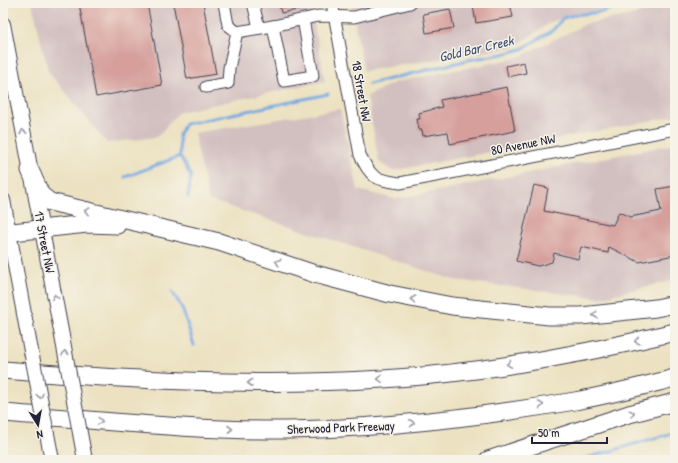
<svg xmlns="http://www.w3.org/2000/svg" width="678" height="463" viewBox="0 0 678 463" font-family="'Patrick Hand',sans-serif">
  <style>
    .industrial { fill: #d2bfc0 }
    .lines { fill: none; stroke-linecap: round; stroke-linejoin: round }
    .stream { stroke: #77a9e2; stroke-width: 3 }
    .building { fill: #d69f9b }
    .minor-casing { stroke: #403f4f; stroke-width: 13 }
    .major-casing { stroke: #403f4f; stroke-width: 16 }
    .highway-casing { stroke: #403f4f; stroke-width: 19 }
    .minor { stroke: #fff; stroke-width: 11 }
    .major { stroke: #fff; stroke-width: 14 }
    .highway { stroke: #fff; stroke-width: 17 }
    .major-bridge-casing { stroke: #403f4f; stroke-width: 16; stroke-linecap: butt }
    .major-bridge { stroke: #fff; stroke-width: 14 }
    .oneway { stroke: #9c9ca7 }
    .labels { text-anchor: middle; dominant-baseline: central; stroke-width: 3; stroke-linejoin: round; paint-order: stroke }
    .street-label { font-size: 13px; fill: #22223b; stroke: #f7f3e8 }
    .water-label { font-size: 14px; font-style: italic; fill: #405175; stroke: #f7f3e8 }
  </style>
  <rect width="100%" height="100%" fill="#f7f3e8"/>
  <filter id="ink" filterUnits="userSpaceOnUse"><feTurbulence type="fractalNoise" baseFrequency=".025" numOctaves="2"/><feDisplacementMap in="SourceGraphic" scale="8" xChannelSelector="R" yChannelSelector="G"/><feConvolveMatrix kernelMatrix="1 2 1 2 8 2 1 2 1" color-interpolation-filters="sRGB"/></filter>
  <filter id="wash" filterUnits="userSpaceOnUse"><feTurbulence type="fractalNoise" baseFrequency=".012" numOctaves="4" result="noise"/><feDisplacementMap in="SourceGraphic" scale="16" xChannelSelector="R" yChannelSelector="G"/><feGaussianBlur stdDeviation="0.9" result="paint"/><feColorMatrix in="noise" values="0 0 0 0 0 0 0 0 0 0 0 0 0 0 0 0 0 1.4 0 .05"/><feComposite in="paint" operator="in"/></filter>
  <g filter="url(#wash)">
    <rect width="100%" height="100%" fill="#ece2c1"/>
    <g class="industrial">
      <path d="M 32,3 L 310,3 L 325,81 L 179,112 L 157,137 L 107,143 L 48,71 Z"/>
      <path d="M 351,3 L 645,3 L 553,21 L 513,47 L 364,71 Z"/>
      <path d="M 675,6 L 675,116 L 392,171 L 379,162 L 367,96 L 396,82 L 517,58 L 586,24 Z"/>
      <path d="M 340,109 L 358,190 L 396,199 L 675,144 L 675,280 L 599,298 L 454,280 L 209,200 L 194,133 Z"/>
    </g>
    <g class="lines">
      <g class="stream">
        <path d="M 369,84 L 468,60 L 503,54 L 522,49 L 553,30 L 563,18 L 574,15 L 602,12 L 617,7 C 627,11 640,9 649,3"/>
        <path d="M 180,156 L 191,176 L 188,197"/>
        <path d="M 125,177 L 180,156 L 179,134 L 185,124 L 328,94"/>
        <path d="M 172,291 L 182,308 L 194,345"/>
        <path d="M 580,460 L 675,432"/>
      </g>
    </g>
    <g id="blocks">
      <g class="building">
        <path d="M 79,3 L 147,3 L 162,85 L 96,97 Z"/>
        <path d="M 173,3 L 203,3 L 216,74 L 187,79 Z"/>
        <path d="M 279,3 L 314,3 L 315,7 L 281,13 Z"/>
        <path d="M 489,3 L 510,3 L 513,17 L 476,23 L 473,6 Z"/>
        <path d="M 450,9 L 454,28 L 426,33 L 423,14 Z"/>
        <path d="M 524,62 L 526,73 L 508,77 L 506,66 Z"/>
        <path d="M 507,87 L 515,131 L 450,144 L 448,132 L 423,136 L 422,130 L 419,130 L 417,119 L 420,119 L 419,113 L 442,107 L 440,100 Z"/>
        <path d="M 534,185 L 548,188 L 544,211 L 613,225 L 619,212 L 630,217 L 661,211 L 657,189 L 675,186 L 675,255 L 639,262 L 609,247 L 608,253 L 581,247 L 578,259 L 554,253 L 552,262 L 538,266 L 516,261 Z"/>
      </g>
    </g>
  </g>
  <g filter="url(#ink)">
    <use href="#blocks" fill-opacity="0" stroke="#403f4f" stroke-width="1"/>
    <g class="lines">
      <defs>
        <g id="minor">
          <path d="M 224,3 L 228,25 L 237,32 L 273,26"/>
          <path d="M 253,3 L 259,28"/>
          <path d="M 332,3 L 360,155 C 372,179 374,179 400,183 L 675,129"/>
          <path d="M 303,19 L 313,76 L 284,81 L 273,26 L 318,16 L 354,17 L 410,3"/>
          <path d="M 206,87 L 228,83 L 229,68 L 237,32"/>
        </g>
        <g id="major">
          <path d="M 3,24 L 62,336"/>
          <path d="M 3,200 L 27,330"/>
        </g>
        <g id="highway">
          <path d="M 30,170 L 41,195 L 50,202 L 219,242 L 315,274 L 390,294 L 452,306 L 549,316 L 581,316 L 656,308 L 675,304"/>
          <path d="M 3,233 L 87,224 L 117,225"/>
          <path d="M 3,370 C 130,380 256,387 383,379 C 481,373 580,355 675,332"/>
          <path d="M 3,413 C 98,420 193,431 288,430 C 385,428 480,417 575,401 C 609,395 642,386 675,378"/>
          <path d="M 488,460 L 629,414 L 675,402"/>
        </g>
      </defs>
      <use href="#minor" class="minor-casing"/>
      <use href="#major" class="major-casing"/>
      <use href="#highway" class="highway-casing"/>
      <use href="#minor" class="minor"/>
      <use href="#major" class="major"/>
      <use href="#highway" class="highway"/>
      <defs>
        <g id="major-bridge">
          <path d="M 27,330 L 52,460"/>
          <path d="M 62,336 L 85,460"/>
        </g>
      </defs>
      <use href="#major-bridge" class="major-bridge-casing"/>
      <use href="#major-bridge" class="major-bridge"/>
    </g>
    <defs><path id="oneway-chevron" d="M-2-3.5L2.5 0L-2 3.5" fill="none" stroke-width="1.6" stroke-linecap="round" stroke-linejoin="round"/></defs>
    <g class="oneway">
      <use href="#oneway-chevron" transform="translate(23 132) rotate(-101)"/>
      <use href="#oneway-chevron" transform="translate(87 211) rotate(-167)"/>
      <use href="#oneway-chevron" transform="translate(278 262) rotate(-162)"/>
      <use href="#oneway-chevron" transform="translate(55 297) rotate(-100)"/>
      <use href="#oneway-chevron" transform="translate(413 299) rotate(-169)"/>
      <use href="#oneway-chevron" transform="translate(595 315) rotate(174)"/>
      <use href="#oneway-chevron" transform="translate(637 341) rotate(167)"/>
      <use href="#oneway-chevron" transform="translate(65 353) rotate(-101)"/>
      <use href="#oneway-chevron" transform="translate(509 364) rotate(172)"/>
      <use href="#oneway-chevron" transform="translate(380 379) rotate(177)"/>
      <use href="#oneway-chevron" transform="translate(250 383) rotate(-180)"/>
      <use href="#oneway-chevron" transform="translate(40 396) rotate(79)"/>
      <use href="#oneway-chevron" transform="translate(541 405) rotate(-8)"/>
      <use href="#oneway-chevron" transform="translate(632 413) rotate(-15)"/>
      <use href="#oneway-chevron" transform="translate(100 421) rotate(5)"/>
      <use href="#oneway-chevron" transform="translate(412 423) rotate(-7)"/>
      <use href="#oneway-chevron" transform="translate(230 429)"/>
    </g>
  </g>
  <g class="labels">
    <g class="street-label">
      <text transform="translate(362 91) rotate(80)">18 Street NW</text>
      <text transform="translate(523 144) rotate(-11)">80 Avenue NW</text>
      <text transform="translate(45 242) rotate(79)">17 Street NW</text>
      <text transform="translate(341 427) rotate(-2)">Sherwood Park Freeway</text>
    </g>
    <g class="water-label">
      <text transform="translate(476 48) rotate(-13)">Gold Bar Creek</text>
    </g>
  </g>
  <rect width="678" height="463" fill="none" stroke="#f7f3e8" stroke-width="16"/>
  <g transform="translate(38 425) rotate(169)" stroke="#f7f3e8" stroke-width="3" paint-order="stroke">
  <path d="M0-3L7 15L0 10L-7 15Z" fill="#22223b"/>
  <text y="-6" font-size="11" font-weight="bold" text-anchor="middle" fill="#22223b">N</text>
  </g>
  <path d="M532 437v6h75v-6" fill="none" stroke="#22223b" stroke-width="2"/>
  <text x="538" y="437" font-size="12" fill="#22223b" stroke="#f7f3e8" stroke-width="3" paint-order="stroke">50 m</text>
</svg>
